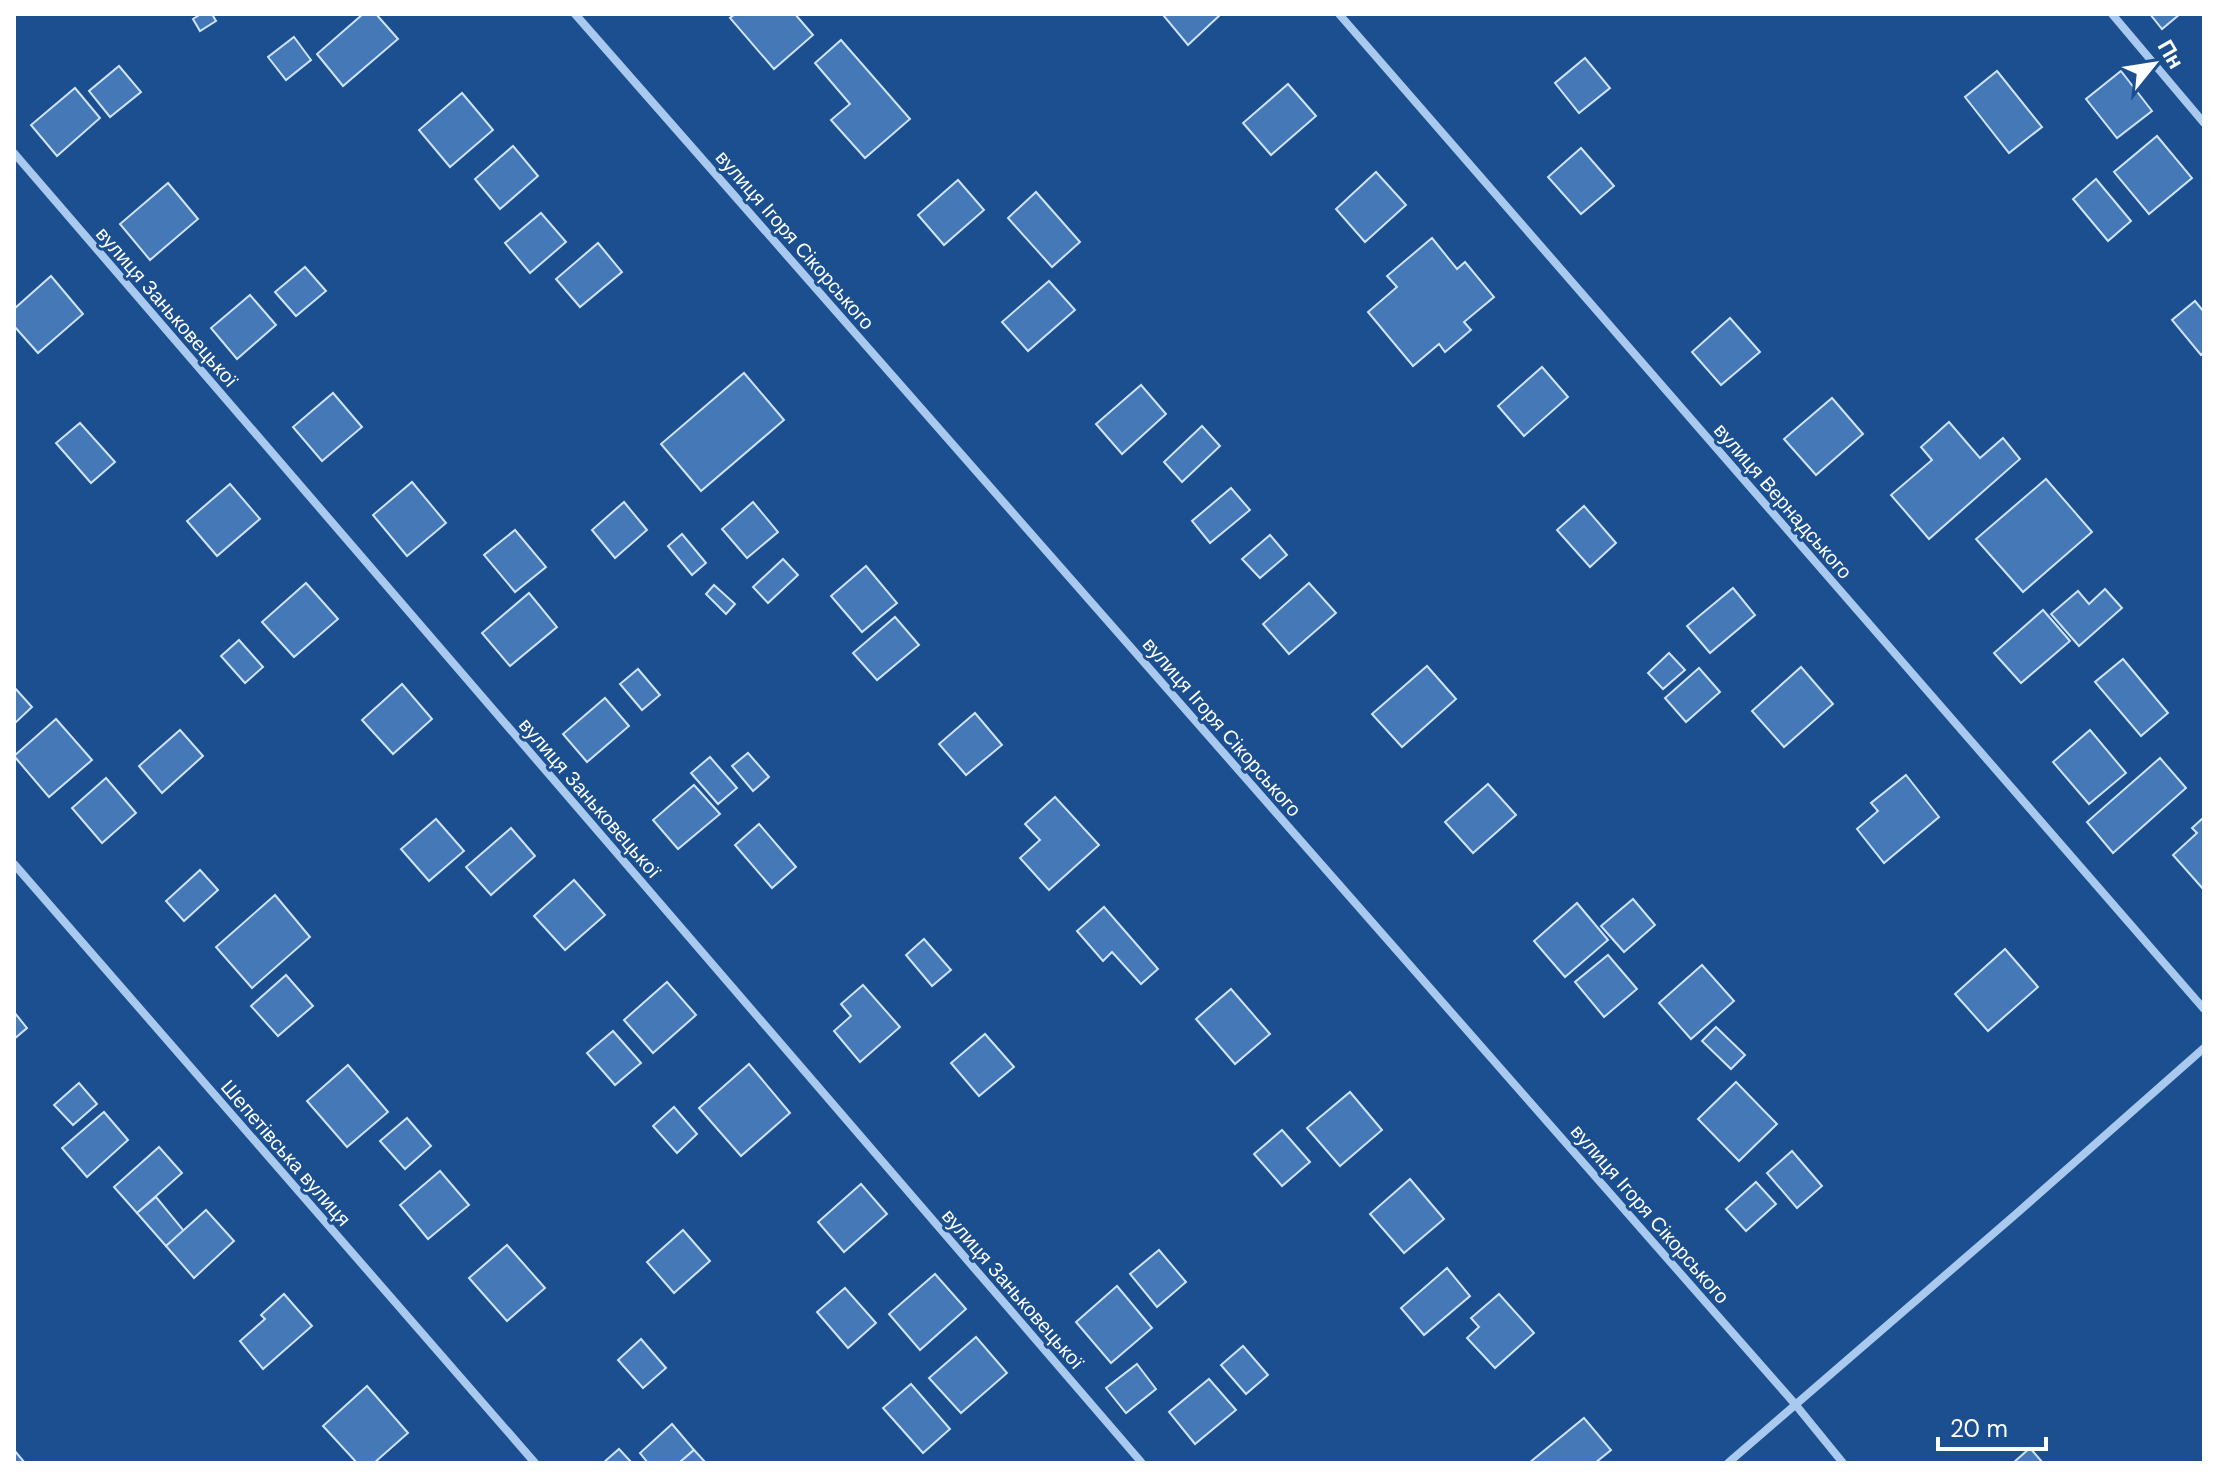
<svg xmlns="http://www.w3.org/2000/svg" width="2218" height="1477" viewBox="0 0 2218 1477" font-family="'DM Sans',sans-serif">
  <style>
    .building { fill: #4478b7; stroke: #cfe3fa; stroke-width: 2 }
    .lines { fill: none; stroke-linecap: round; stroke-linejoin: round }
    .minor { stroke: #a9c9ee; stroke-width: 8 }
    .labels { text-anchor: middle; dominant-baseline: central; stroke-width: 6; stroke-linejoin: round; paint-order: stroke }
    .street-label { font-size: 20px; fill: #fff; stroke: #1b4f8f }
  </style>
  <rect width="100%" height="100%" fill="#1b4f8f"/>
  <g class="building">
    <path d="M 201,14 L 212,14 L 216,21 L 200,31 L 193,19 Z"/>
    <path d="M 363,14 L 376,14 L 398,39 L 343,86 L 317,54 Z"/>
    <path d="M 735,14 L 795,14 L 813,35 L 774,69 L 730,18 Z"/>
    <path d="M 1221,14 L 1188,45 L 1163,15 L 1163,14 Z"/>
    <path d="M 2150,14 L 2180,14 L 2162,29 Z"/>
    <path d="M 294,37 L 311,60 L 286,80 L 268,57 Z"/>
    <path d="M 841,40 L 910,119 L 865,158 L 831,120 L 850,104 L 815,63 Z"/>
    <path d="M 1585,58 L 1610,88 L 1579,113 L 1555,83 Z"/>
    <path d="M 119,66 L 141,92 L 110,117 L 89,91 Z"/>
    <path d="M 1997,71 L 2042,127 L 2009,153 L 1965,97 Z"/>
    <path d="M 2121,71 L 2152,111 L 2117,138 L 2086,99 Z"/>
    <path d="M 1288,84 L 1316,116 L 1271,155 L 1243,123 Z"/>
    <path d="M 75,88 L 100,118 L 57,156 L 31,125 Z"/>
    <path d="M 462,93 L 493,130 L 450,167 L 419,130 Z"/>
    <path d="M 2157,136 L 2192,178 L 2149,214 L 2114,172 Z"/>
    <path d="M 513,146 L 538,176 L 500,209 L 475,179 Z"/>
    <path d="M 1581,148 L 1614,186 L 1581,214 L 1548,177 Z"/>
    <path d="M 1376,172 L 1406,205 L 1365,242 L 1336,209 Z"/>
    <path d="M 2096,179 L 2131,221 L 2108,241 L 2073,199 Z"/>
    <path d="M 958,180 L 984,210 L 944,245 L 918,215 Z"/>
    <path d="M 168,183 L 198,219 L 150,260 L 120,224 Z"/>
    <path d="M 1036,192 L 1080,242 L 1052,267 L 1008,218 Z"/>
    <path d="M 541,213 L 566,242 L 530,273 L 505,243 Z"/>
    <path d="M 1432,238 L 1457,269 L 1465,262 L 1494,297 L 1464,322 L 1471,330 L 1445,352 L 1439,344 L 1413,366 L 1368,312 L 1397,287 L 1387,276 Z"/>
    <path d="M 598,243 L 622,272 L 580,307 L 556,279 Z"/>
    <path d="M 305,267 L 326,291 L 296,316 L 275,292 Z"/>
    <path d="M 51,276 L 83,314 L 38,353 L 14,326 L 14,309 Z"/>
    <path d="M 1049,281 L 1075,310 L 1028,351 L 1002,322 Z"/>
    <path d="M 250,295 L 276,325 L 237,359 L 211,328 Z"/>
    <path d="M 2195,301 L 2204,312 L 2204,352 L 2201,355 L 2172,320 Z"/>
    <path d="M 1730,318 L 1760,352 L 1721,385 L 1692,352 Z"/>
    <path d="M 1542,367 L 1568,397 L 1524,436 L 1498,406 Z"/>
    <path d="M 744,373 L 784,420 L 701,491 L 661,444 Z"/>
    <path d="M 1141,385 L 1166,414 L 1122,454 L 1096,424 Z"/>
    <path d="M 333,393 L 362,427 L 322,461 L 293,427 Z"/>
    <path d="M 1832,398 L 1863,434 L 1816,475 L 1784,439 Z"/>
    <path d="M 1949,422 L 1980,458 L 2003,438 L 2020,459 L 1929,539 L 1891,495 L 1932,460 L 1921,447 Z"/>
    <path d="M 80,423 L 115,462 L 91,483 L 56,443 Z"/>
    <path d="M 1202,426 L 1220,446 L 1182,482 L 1164,462 Z"/>
    <path d="M 2046,479 L 2092,532 L 2023,592 L 1976,539 Z"/>
    <path d="M 412,482 L 446,523 L 407,556 L 373,515 Z"/>
    <path d="M 230,484 L 260,519 L 217,556 L 187,521 Z"/>
    <path d="M 1231,488 L 1250,510 L 1210,543 L 1192,521 Z"/>
    <path d="M 624,502 L 647,530 L 615,558 L 592,530 Z"/>
    <path d="M 753,502 L 778,532 L 747,558 L 722,529 Z"/>
    <path d="M 1584,506 L 1616,543 L 1590,567 L 1557,530 Z"/>
    <path d="M 515,530 L 546,567 L 515,592 L 484,555 Z"/>
    <path d="M 682,534 L 706,563 L 692,575 L 668,546 Z"/>
    <path d="M 1270,535 L 1287,555 L 1260,578 L 1242,559 Z"/>
    <path d="M 783,559 L 798,575 L 768,603 L 753,587 Z"/>
    <path d="M 866,566 L 897,603 L 862,632 L 831,596 Z"/>
    <path d="M 306,583 L 338,619 L 294,657 L 262,622 Z"/>
    <path d="M 1309,583 L 1336,613 L 1289,654 L 1263,624 Z"/>
    <path d="M 714,585 L 735,604 L 726,614 L 706,594 Z"/>
    <path d="M 1733,588 L 1755,615 L 1710,653 L 1687,626 Z"/>
    <path d="M 2105,589 L 2122,608 L 2079,646 L 2051,614 L 2078,591 L 2089,604 Z"/>
    <path d="M 529,593 L 557,627 L 510,666 L 482,633 Z"/>
    <path d="M 2043,610 L 2070,641 L 2021,683 L 1994,653 Z"/>
    <path d="M 895,617 L 919,645 L 877,680 L 853,653 Z"/>
    <path d="M 239,640 L 263,667 L 245,683 L 221,656 Z"/>
    <path d="M 1669,653 L 1685,670 L 1663,689 L 1648,673 Z"/>
    <path d="M 2123,659 L 2168,713 L 2141,736 L 2095,682 Z"/>
    <path d="M 1427,666 L 1456,699 L 1402,747 L 1372,714 Z"/>
    <path d="M 1801,667 L 1833,704 L 1784,747 L 1752,711 Z"/>
    <path d="M 1699,668 L 1720,692 L 1686,722 L 1665,698 Z"/>
    <path d="M 638,669 L 660,695 L 642,710 L 620,684 Z"/>
    <path d="M 402,684 L 432,719 L 393,754 L 362,720 Z"/>
    <path d="M 14,687 L 32,707 L 14,724 Z"/>
    <path d="M 605,698 L 629,726 L 587,762 L 563,734 Z"/>
    <path d="M 975,713 L 1002,745 L 966,775 L 939,744 Z"/>
    <path d="M 56,719 L 92,760 L 49,797 L 14,756 Z"/>
    <path d="M 180,730 L 203,756 L 162,793 L 139,766 Z"/>
    <path d="M 2090,730 L 2126,773 L 2089,804 L 2053,762 Z"/>
    <path d="M 748,753 L 769,777 L 753,791 L 732,766 Z"/>
    <path d="M 710,757 L 737,788 L 718,804 L 691,773 Z"/>
    <path d="M 2160,758 L 2186,788 L 2113,853 L 2087,822 Z"/>
    <path d="M 1906,775 L 1939,817 L 1884,863 L 1857,829 L 1878,811 L 1871,803 Z"/>
    <path d="M 106,778 L 136,813 L 102,843 L 72,808 Z"/>
    <path d="M 1488,784 L 1516,815 L 1473,853 L 1445,822 Z"/>
    <path d="M 694,785 L 720,814 L 678,849 L 653,820 Z"/>
    <path d="M 1055,797 L 1099,845 L 1049,890 L 1020,858 L 1040,840 L 1025,824 Z"/>
    <path d="M 2204,817 L 2204,890 L 2173,855 L 2197,833 L 2192,828 Z"/>
    <path d="M 436,819 L 464,851 L 429,881 L 401,849 Z"/>
    <path d="M 759,824 L 796,867 L 772,888 L 735,845 Z"/>
    <path d="M 511,828 L 535,856 L 491,895 L 466,867 Z"/>
    <path d="M 200,870 L 218,890 L 184,921 L 166,901 Z"/>
    <path d="M 574,880 L 605,915 L 565,950 L 534,916 Z"/>
    <path d="M 275,895 L 310,937 L 252,988 L 216,947 Z"/>
    <path d="M 1633,899 L 1655,925 L 1624,952 L 1601,926 Z"/>
    <path d="M 1577,903 L 1608,940 L 1565,977 L 1534,941 Z"/>
    <path d="M 1104,907 L 1158,969 L 1141,984 L 1112,952 L 1103,961 L 1077,931 Z"/>
    <path d="M 924,939 L 951,970 L 932,986 L 906,955 Z"/>
    <path d="M 2005,949 L 2038,987 L 1988,1031 L 1955,994 Z"/>
    <path d="M 1608,955 L 1637,989 L 1604,1017 L 1575,982 Z"/>
    <path d="M 1702,965 L 1734,1001 L 1691,1039 L 1659,1003 Z"/>
    <path d="M 286,975 L 313,1006 L 278,1036 L 251,1006 Z"/>
    <path d="M 667,982 L 696,1015 L 653,1053 L 624,1020 Z"/>
    <path d="M 863,985 L 900,1027 L 860,1062 L 834,1031 L 851,1016 L 841,1004 Z"/>
    <path d="M 1231,989 L 1270,1034 L 1235,1064 L 1196,1019 Z"/>
    <path d="M 14,1012 L 27,1028 L 14,1039 Z"/>
    <path d="M 1716,1027 L 1745,1055 L 1731,1069 L 1702,1041 Z"/>
    <path d="M 613,1031 L 641,1063 L 615,1085 L 587,1053 Z"/>
    <path d="M 985,1034 L 1014,1067 L 979,1096 L 951,1063 Z"/>
    <path d="M 749,1064 L 790,1113 L 741,1156 L 699,1108 Z"/>
    <path d="M 348,1065 L 388,1112 L 347,1147 L 307,1101 Z"/>
    <path d="M 1736,1082 L 1777,1124 L 1739,1161 L 1698,1119 Z"/>
    <path d="M 79,1083 L 97,1104 L 73,1125 L 54,1105 Z"/>
    <path d="M 1350,1092 L 1382,1130 L 1340,1166 L 1307,1128 Z"/>
    <path d="M 674,1107 L 697,1134 L 677,1153 L 653,1126 Z"/>
    <path d="M 104,1112 L 128,1140 L 87,1177 L 62,1148 Z"/>
    <path d="M 407,1118 L 431,1146 L 405,1169 L 380,1141 Z"/>
    <path d="M 1282,1130 L 1310,1162 L 1282,1186 L 1254,1154 Z"/>
    <path d="M 159,1147 L 182,1173 L 137,1213 L 114,1187 Z"/>
    <path d="M 1792,1151 L 1822,1186 L 1797,1208 L 1767,1173 Z"/>
    <path d="M 440,1171 L 469,1205 L 428,1239 L 400,1205 Z"/>
    <path d="M 1410,1179 L 1444,1219 L 1404,1253 L 1370,1214 Z"/>
    <path d="M 1756,1182 L 1776,1204 L 1746,1231 L 1726,1209 Z"/>
    <path d="M 861,1184 L 887,1214 L 844,1252 L 818,1222 Z"/>
    <path d="M 156,1197 L 184,1231 L 166,1246 L 137,1213 Z"/>
    <path d="M 206,1210 L 234,1241 L 194,1278 L 166,1246 Z"/>
    <path d="M 683,1230 L 710,1261 L 674,1293 L 647,1262 Z"/>
    <path d="M 507,1245 L 545,1288 L 507,1321 L 469,1278 Z"/>
    <path d="M 1159,1250 L 1186,1282 L 1157,1307 L 1130,1274 Z"/>
    <path d="M 1447,1268 L 1470,1296 L 1424,1335 L 1401,1308 Z"/>
    <path d="M 935,1274 L 966,1309 L 920,1350 L 889,1314 Z"/>
    <path d="M 1117,1286 L 1152,1328 L 1111,1363 L 1076,1322 Z"/>
    <path d="M 845,1288 L 876,1323 L 848,1348 L 817,1312 Z"/>
    <path d="M 284,1294 L 312,1326 L 263,1369 L 240,1341 L 265,1319 L 261,1315 Z"/>
    <path d="M 1499,1294 L 1534,1333 L 1495,1368 L 1467,1338 L 1479,1327 L 1471,1318 Z"/>
    <path d="M 976,1337 L 1007,1373 L 961,1413 L 929,1378 Z"/>
    <path d="M 641,1339 L 666,1368 L 643,1388 L 618,1360 Z"/>
    <path d="M 1243,1346 L 1268,1375 L 1246,1394 L 1221,1365 Z"/>
    <path d="M 1137,1364 L 1156,1389 L 1126,1413 L 1106,1388 Z"/>
    <path d="M 1209,1379 L 1236,1410 L 1195,1444 L 1169,1412 Z"/>
    <path d="M 911,1384 L 950,1429 L 923,1453 L 883,1408 Z"/>
    <path d="M 367,1386 L 408,1433 L 374,1463 L 357,1463 L 323,1426 Z"/>
    <path d="M 1584,1418 L 1611,1450 L 1595,1463 L 1529,1463 Z"/>
    <path d="M 672,1424 L 694,1450 L 679,1463 L 648,1463 L 640,1453 Z"/>
    <path d="M 2030,1448 L 2043,1463 L 2013,1463 Z"/>
    <path d="M 619,1449 L 632,1463 L 603,1463 Z"/>
    <path d="M 14,1450 L 25,1463 L 14,1463 Z"/>
    <path d="M 694,1450 L 706,1463 L 679,1463 Z"/>
  </g>
  <g class="lines">
    <g class="minor">
      <path d="M 575,14 L 1795,1404 L 1843,1463"/>
      <path d="M 1339,14 L 2204,1009"/>
      <path d="M 2112,14 L 2204,123"/>
      <path d="M 14,153 L 1142,1463"/>
      <path d="M 14,864 L 535,1463"/>
      <path d="M 1728,1463 L 2016,1214 L 2204,1048"/>
    </g>
  </g>
  <g class="labels">
    <g class="street-label">
      <text transform="translate(795 240) rotate(49)">вулиця Ігоря Сікорського</text>
      <text transform="translate(167 307) rotate(49)">вулиця Заньковецької</text>
      <text transform="translate(1783 501) rotate(49)">вулиця Вернадського</text>
      <text transform="translate(1222 727) rotate(49)">вулиця Ігоря Сікорського</text>
      <text transform="translate(590 798) rotate(49)">вулиця Заньковецької</text>
      <text transform="translate(286 1153) rotate(49)">Шепетівська вулиця</text>
      <text transform="translate(1650 1214) rotate(49)">вулиця Ігоря Сікорського</text>
      <text transform="translate(1013 1289) rotate(49)">вулиця Заньковецької</text>
    </g>
  </g>
  <rect width="2218" height="1477" fill="none" stroke="#ffffff" stroke-width="32"/>
  <g transform="translate(2154 64) rotate(60)" stroke="#1b4f8f" stroke-width="6" paint-order="stroke">
  <path d="M0-6L14 30L0 20L-14 30Z" fill="#ffffff"/>
  <text y="-12" font-size="22" font-weight="bold" text-anchor="middle" fill="#ffffff">Пн</text>
  </g>
  <path d="M1938 1437v12h108v-12" fill="none" stroke="#ffffff" stroke-width="4"/>
  <text x="1950" y="1437" font-size="24" fill="#ffffff" stroke="#1b4f8f" stroke-width="6" paint-order="stroke">20 m</text>
</svg>
